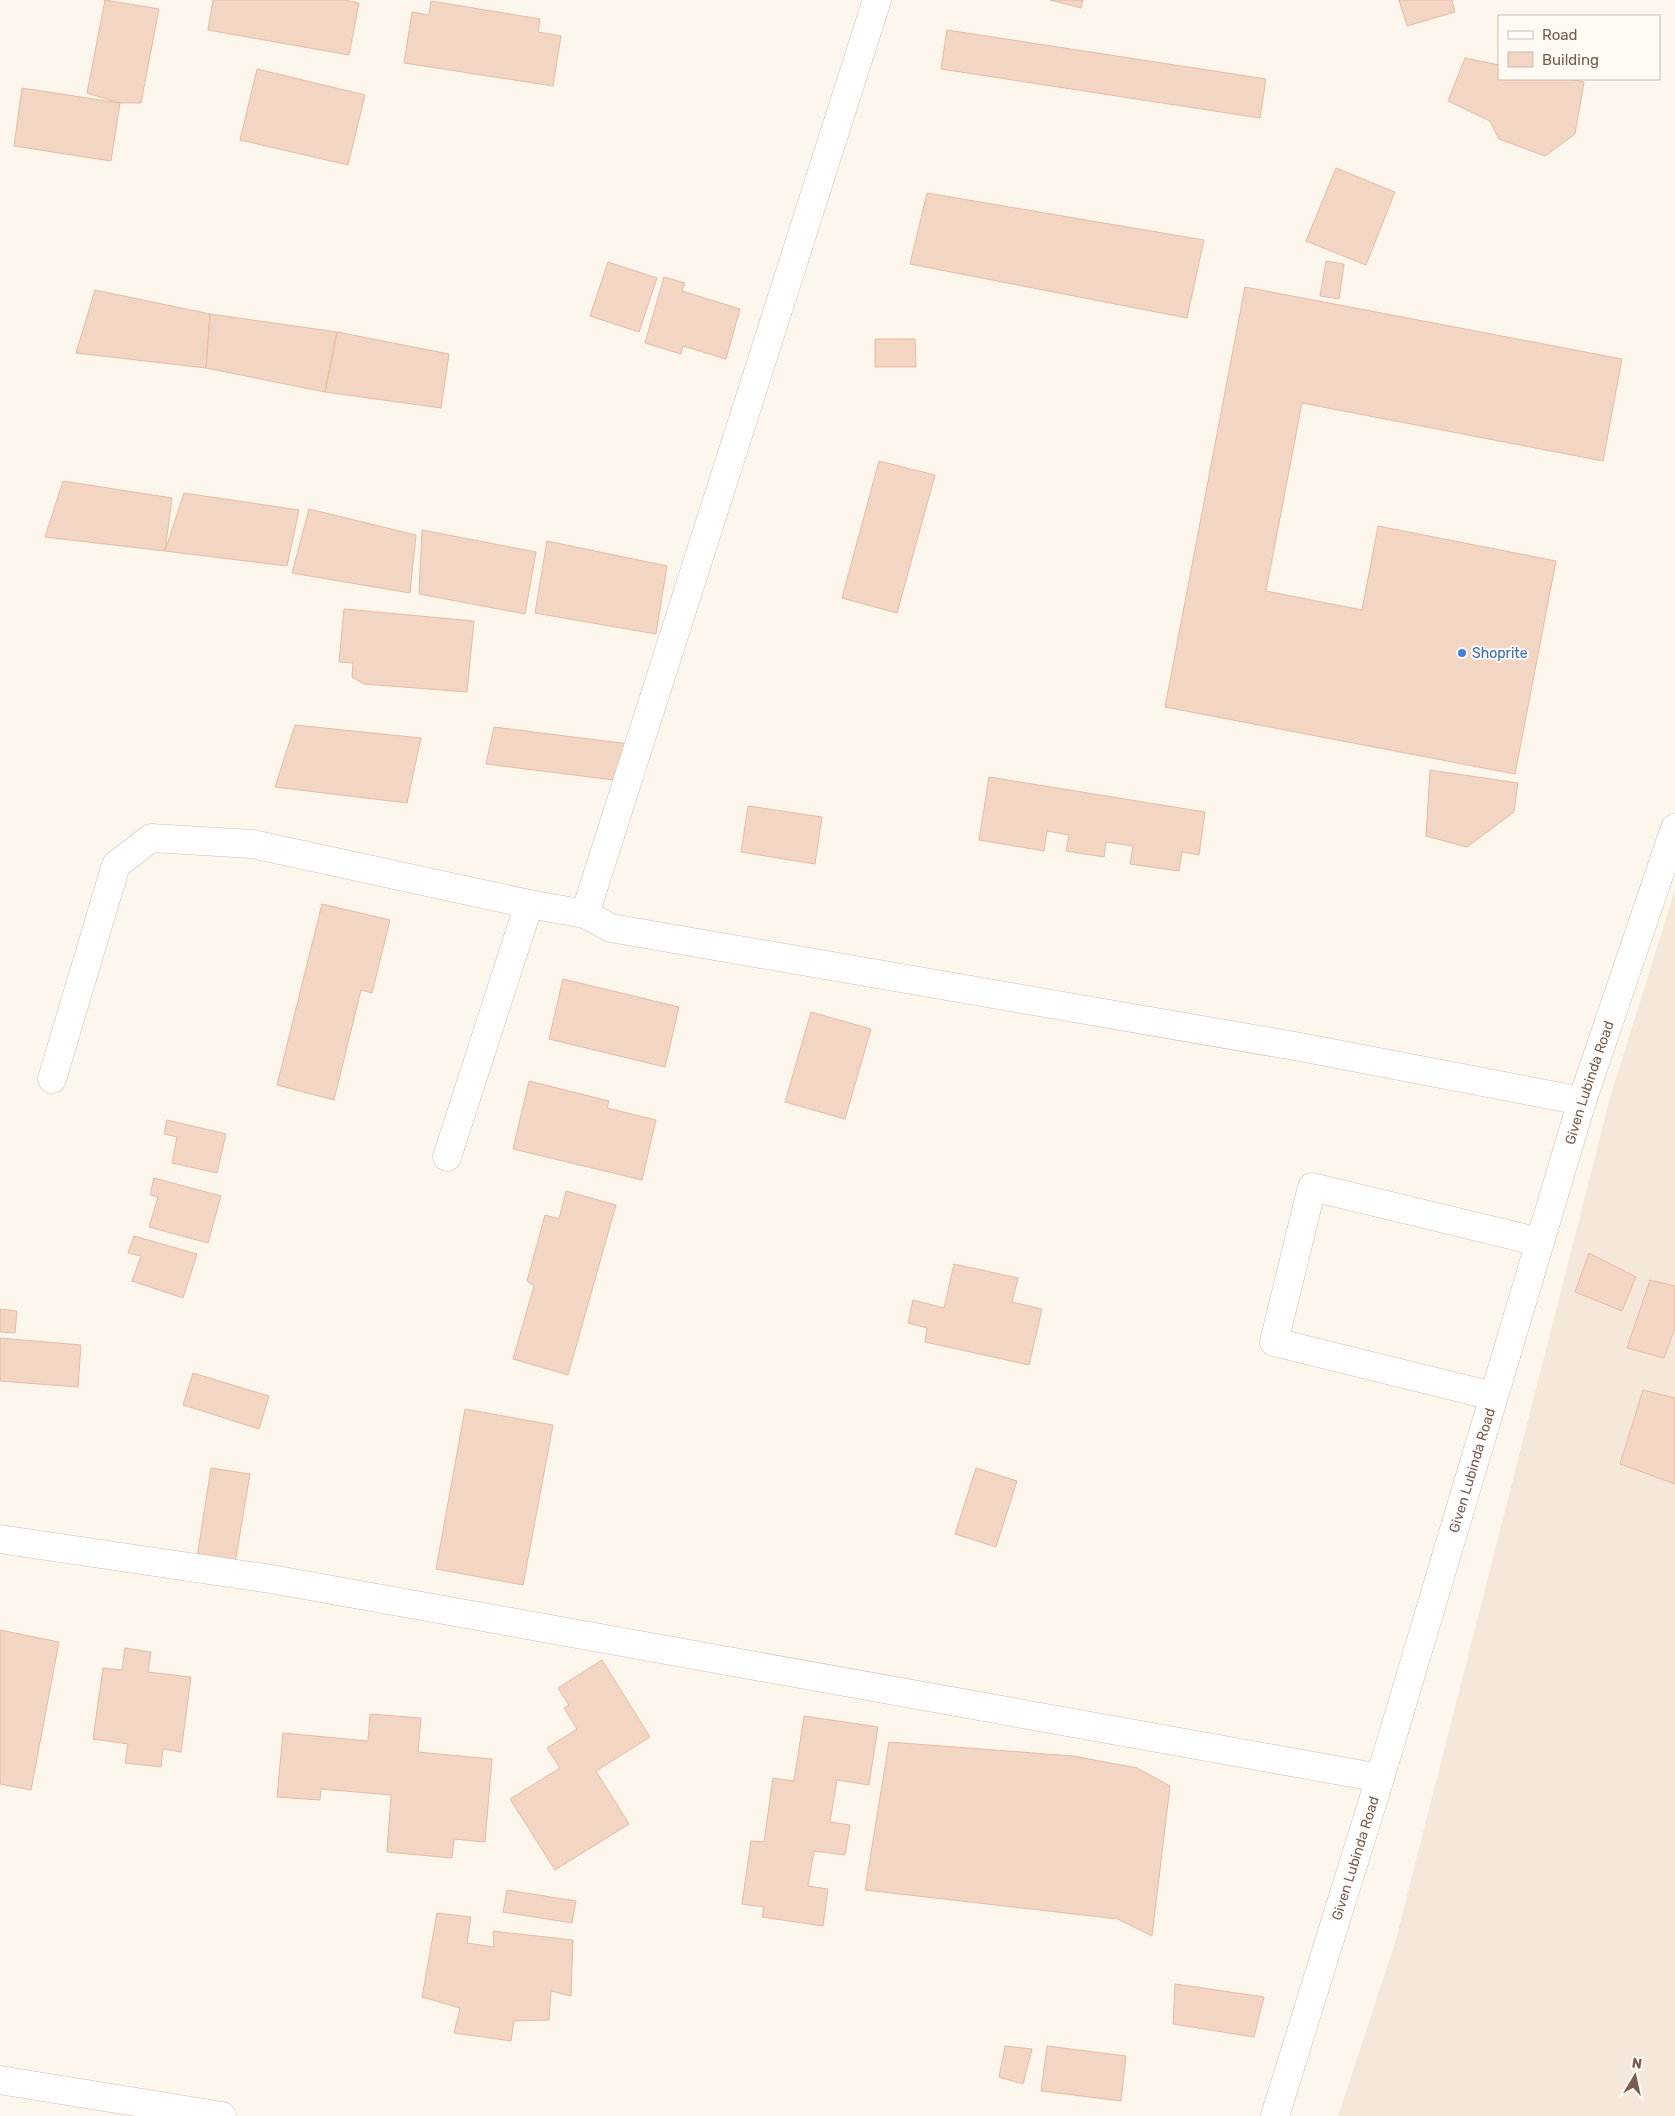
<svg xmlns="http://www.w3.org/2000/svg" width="1675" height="2116" viewBox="0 0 1675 2116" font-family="Rubik,sans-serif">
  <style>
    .residential { fill: #f5e8da }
    .building { fill: #f3d5c3; stroke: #e6bba3 }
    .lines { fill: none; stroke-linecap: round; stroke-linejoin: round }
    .minor-casing { stroke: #d1beb0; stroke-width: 29 }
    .minor { stroke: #fff; stroke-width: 28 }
    .shop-dot { fill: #3f7fe0; stroke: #fffaf3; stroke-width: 2 }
    .labels { text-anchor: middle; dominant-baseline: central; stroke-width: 4; stroke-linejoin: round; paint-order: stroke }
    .shop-label { font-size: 14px; fill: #366cbe; stroke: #fffaf3; text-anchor: start }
    .street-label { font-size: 14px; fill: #7a5c4d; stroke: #fffaf3 }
  </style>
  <rect width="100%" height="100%" fill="#fdf6ec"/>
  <path class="residential" d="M 1675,890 L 1675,2116 L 1338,2116 L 1395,1943 L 1610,1098 Z"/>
  <g class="building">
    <path d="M 105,0 L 159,9 L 141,103 L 120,103 L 87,93 Z"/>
    <path d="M 213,0 L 345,0 L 359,3 L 349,55 L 208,30 Z"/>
    <path d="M 1050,0 L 1083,0 L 1081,8 Z"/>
    <path d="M 1399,0 L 1452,0 L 1455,12 L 1407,26 Z"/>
    <path d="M 431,1 L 540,19 L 538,32 L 561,36 L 553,86 L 404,63 L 412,12 L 429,15 Z"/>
    <path d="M 947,30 L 1266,79 L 1260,118 L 941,69 Z"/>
    <path d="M 1465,58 L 1499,65 L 1499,79 L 1568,79 L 1584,82 L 1575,134 L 1545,156 L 1499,139 L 1490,121 L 1448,101 Z"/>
    <path d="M 257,69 L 365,95 L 348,165 L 240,140 Z"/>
    <path d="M 22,88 L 120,103 L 111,161 L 14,146 Z"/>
    <path d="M 1336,168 L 1395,192 L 1366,265 L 1306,241 Z"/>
    <path d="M 927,193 L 1204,240 L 1187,318 L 910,264 Z"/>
    <path d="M 1326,261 L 1344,264 L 1339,299 L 1320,296 Z"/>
    <path d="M 608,262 L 657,278 L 639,332 L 590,316 Z"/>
    <path d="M 664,277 L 685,283 L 682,291 L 740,309 L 726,359 L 683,346 L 681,354 L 645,343 Z"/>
    <path d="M 1245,287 L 1622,359 L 1603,461 L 1302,403 L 1266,591 L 1362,610 L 1378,526 L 1556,561 L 1515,774 L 1165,707 Z"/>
    <path d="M 95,290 L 210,314 L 206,368 L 76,353 Z"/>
    <path d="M 210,314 L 337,332 L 325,392 L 206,368 Z"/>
    <path d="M 337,332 L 449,354 L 441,408 L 325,392 Z"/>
    <path d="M 875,339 L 915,339 L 916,367 L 875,367 Z"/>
    <path d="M 879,461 L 935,475 L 897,613 L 842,598 Z"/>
    <path d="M 63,481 L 172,498 L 165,551 L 45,537 Z"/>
    <path d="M 184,493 L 299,510 L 287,566 L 165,551 Z"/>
    <path d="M 309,509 L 416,535 L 410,593 L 292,573 Z"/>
    <path d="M 422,530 L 536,552 L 525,614 L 419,594 Z"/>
    <path d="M 547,541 L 667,566 L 656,634 L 535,613 Z"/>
    <path d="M 344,609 L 474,621 L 467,692 L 364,684 L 352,677 L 353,663 L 339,662 Z"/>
    <path d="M 295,725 L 421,738 L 407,803 L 275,787 Z"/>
    <path d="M 494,727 L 629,744 L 622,781 L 486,764 Z"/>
    <path d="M 1430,770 L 1518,783 L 1514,812 L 1467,847 L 1426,836 Z"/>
    <path d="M 989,777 L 1205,812 L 1199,855 L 1182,852 L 1179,871 L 1130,864 L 1133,846 L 1106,842 L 1104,857 L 1066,851 L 1069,835 L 1047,831 L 1044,851 L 979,840 Z"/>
    <path d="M 748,806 L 822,817 L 815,864 L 741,852 Z"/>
    <path d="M 322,904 L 390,920 L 372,993 L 361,990 L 334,1100 L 277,1085 Z"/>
    <path d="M 563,979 L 679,1007 L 665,1067 L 549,1039 Z"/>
    <path d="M 811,1012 L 871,1029 L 845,1119 L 785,1102 Z"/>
    <path d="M 529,1081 L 609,1101 L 607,1108 L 656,1120 L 642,1180 L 513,1149 Z"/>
    <path d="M 167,1120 L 226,1134 L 217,1173 L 172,1163 L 177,1137 L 164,1134 Z"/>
    <path d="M 154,1178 L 221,1196 L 208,1243 L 149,1227 L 158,1197 L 150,1195 Z"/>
    <path d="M 566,1191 L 616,1205 L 568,1375 L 513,1359 L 534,1286 L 527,1281 L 545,1215 L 559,1219 Z"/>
    <path d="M 134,1236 L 197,1254 L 183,1298 L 132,1281 L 141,1256 L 128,1253 Z"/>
    <path d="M 1589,1253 L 1636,1277 L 1622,1311 L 1575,1292 Z"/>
    <path d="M 954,1264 L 1018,1278 L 1012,1302 L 1042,1309 L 1029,1365 L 925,1342 L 927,1328 L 908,1323 L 913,1300 L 944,1308 Z"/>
    <path d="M 1650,1280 L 1675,1286 L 1675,1328 L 1664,1358 L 1627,1348 Z"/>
    <path d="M 0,1309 L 17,1311 L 15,1333 L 0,1332 Z"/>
    <path d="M 0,1338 L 81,1345 L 78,1387 L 0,1381 Z"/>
    <path d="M 193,1373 L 269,1396 L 259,1429 L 183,1405 Z"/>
    <path d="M 1643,1390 L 1675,1398 L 1675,1484 L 1620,1464 Z"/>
    <path d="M 465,1409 L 553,1425 L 523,1585 L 436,1569 Z"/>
    <path d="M 211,1468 L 250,1474 L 234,1570 L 196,1564 Z"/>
    <path d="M 976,1468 L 1017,1481 L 996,1547 L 955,1534 Z"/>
    <path d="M 0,1630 L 59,1642 L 31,1790 L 0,1784 Z"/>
    <path d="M 125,1648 L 151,1652 L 148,1672 L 191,1677 L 181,1752 L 163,1749 L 161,1767 L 125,1763 L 128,1744 L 93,1739 L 103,1668 L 122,1670 Z"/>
    <path d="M 602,1660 L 650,1737 L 596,1771 L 629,1824 L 555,1870 L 510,1799 L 560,1768 L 547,1748 L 577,1729 L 564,1708 L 569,1705 L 558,1688 Z"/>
    <path d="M 370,1714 L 421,1718 L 418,1752 L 492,1759 L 485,1842 L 454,1839 L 452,1858 L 387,1852 L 391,1795 L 321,1789 L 320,1800 L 277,1797 L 283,1733 L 368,1741 Z"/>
    <path d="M 804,1716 L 878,1727 L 869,1785 L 837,1780 L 830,1822 L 850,1825 L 845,1855 L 814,1851 L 808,1886 L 828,1889 L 823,1926 L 762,1917 L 764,1907 L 742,1904 L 751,1841 L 764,1842 L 773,1778 L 794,1781 Z"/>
    <path d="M 889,1742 L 1073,1756 L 1137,1768 L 1170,1786 L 1152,1936 L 1118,1919 L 865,1890 Z"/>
    <path d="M 507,1890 L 576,1901 L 572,1923 L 503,1912 Z"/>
    <path d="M 437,1913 L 471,1917 L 467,1943 L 494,1947 L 493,1931 L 573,1940 L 571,1996 L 551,1991 L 549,2020 L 514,2021 L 511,2041 L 454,2033 L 460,2008 L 422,1997 Z"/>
    <path d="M 1175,1984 L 1264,1997 L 1254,2037 L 1173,2024 Z"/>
    <path d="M 1005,2046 L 1032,2049 L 1023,2084 L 999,2077 Z"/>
    <path d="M 1047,2046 L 1126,2056 L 1121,2101 L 1041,2091 Z"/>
  </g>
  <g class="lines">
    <defs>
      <g id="minor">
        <path d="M 585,914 L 877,0"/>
        <path d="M 52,1079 L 116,865 L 151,838 L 252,844 L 529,904 L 585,914 L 611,928 L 1300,1047 L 1582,1101"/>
        <path d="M 447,1157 L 529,904"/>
        <path d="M 1493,1396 L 1274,1342 L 1312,1187 L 1540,1242"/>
        <path d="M 0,1539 L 271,1579 L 1380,1778"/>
        <path d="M 0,2080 L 222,2116"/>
        <path id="s1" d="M 1275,2116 L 1380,1778 L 1582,1101 L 1675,828"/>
      </g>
    </defs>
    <use href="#minor" class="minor-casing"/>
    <use href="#minor" class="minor"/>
  </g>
  <circle class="shop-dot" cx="1462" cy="653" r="5"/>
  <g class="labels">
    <g class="shop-label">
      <text x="1472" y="653">Shoprite</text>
    </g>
    <g class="street-label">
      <text stroke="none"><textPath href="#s1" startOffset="1080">Given Lubinda Road</textPath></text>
      <text stroke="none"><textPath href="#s1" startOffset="675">Given Lubinda Road</textPath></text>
      <text stroke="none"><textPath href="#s1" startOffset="270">Given Lubinda Road</textPath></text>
    </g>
  </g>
  <rect x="1498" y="15" width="162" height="65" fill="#fffaf3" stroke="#cabbb1"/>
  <rect x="1508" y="31" width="25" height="8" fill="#ffffff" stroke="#cabbb1"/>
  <text x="1542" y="40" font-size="15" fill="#7a5c4d">Road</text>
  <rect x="1508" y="52" width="25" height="15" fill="#f3d5c3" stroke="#cabbb1"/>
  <text x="1542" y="65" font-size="15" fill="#7a5c4d">Building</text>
  <g transform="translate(1635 2076) rotate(9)" stroke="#fffaf3" stroke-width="4" paint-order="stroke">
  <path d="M0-4L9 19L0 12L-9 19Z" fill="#7a5c4d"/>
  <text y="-8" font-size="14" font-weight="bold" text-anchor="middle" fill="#7a5c4d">N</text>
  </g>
</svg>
